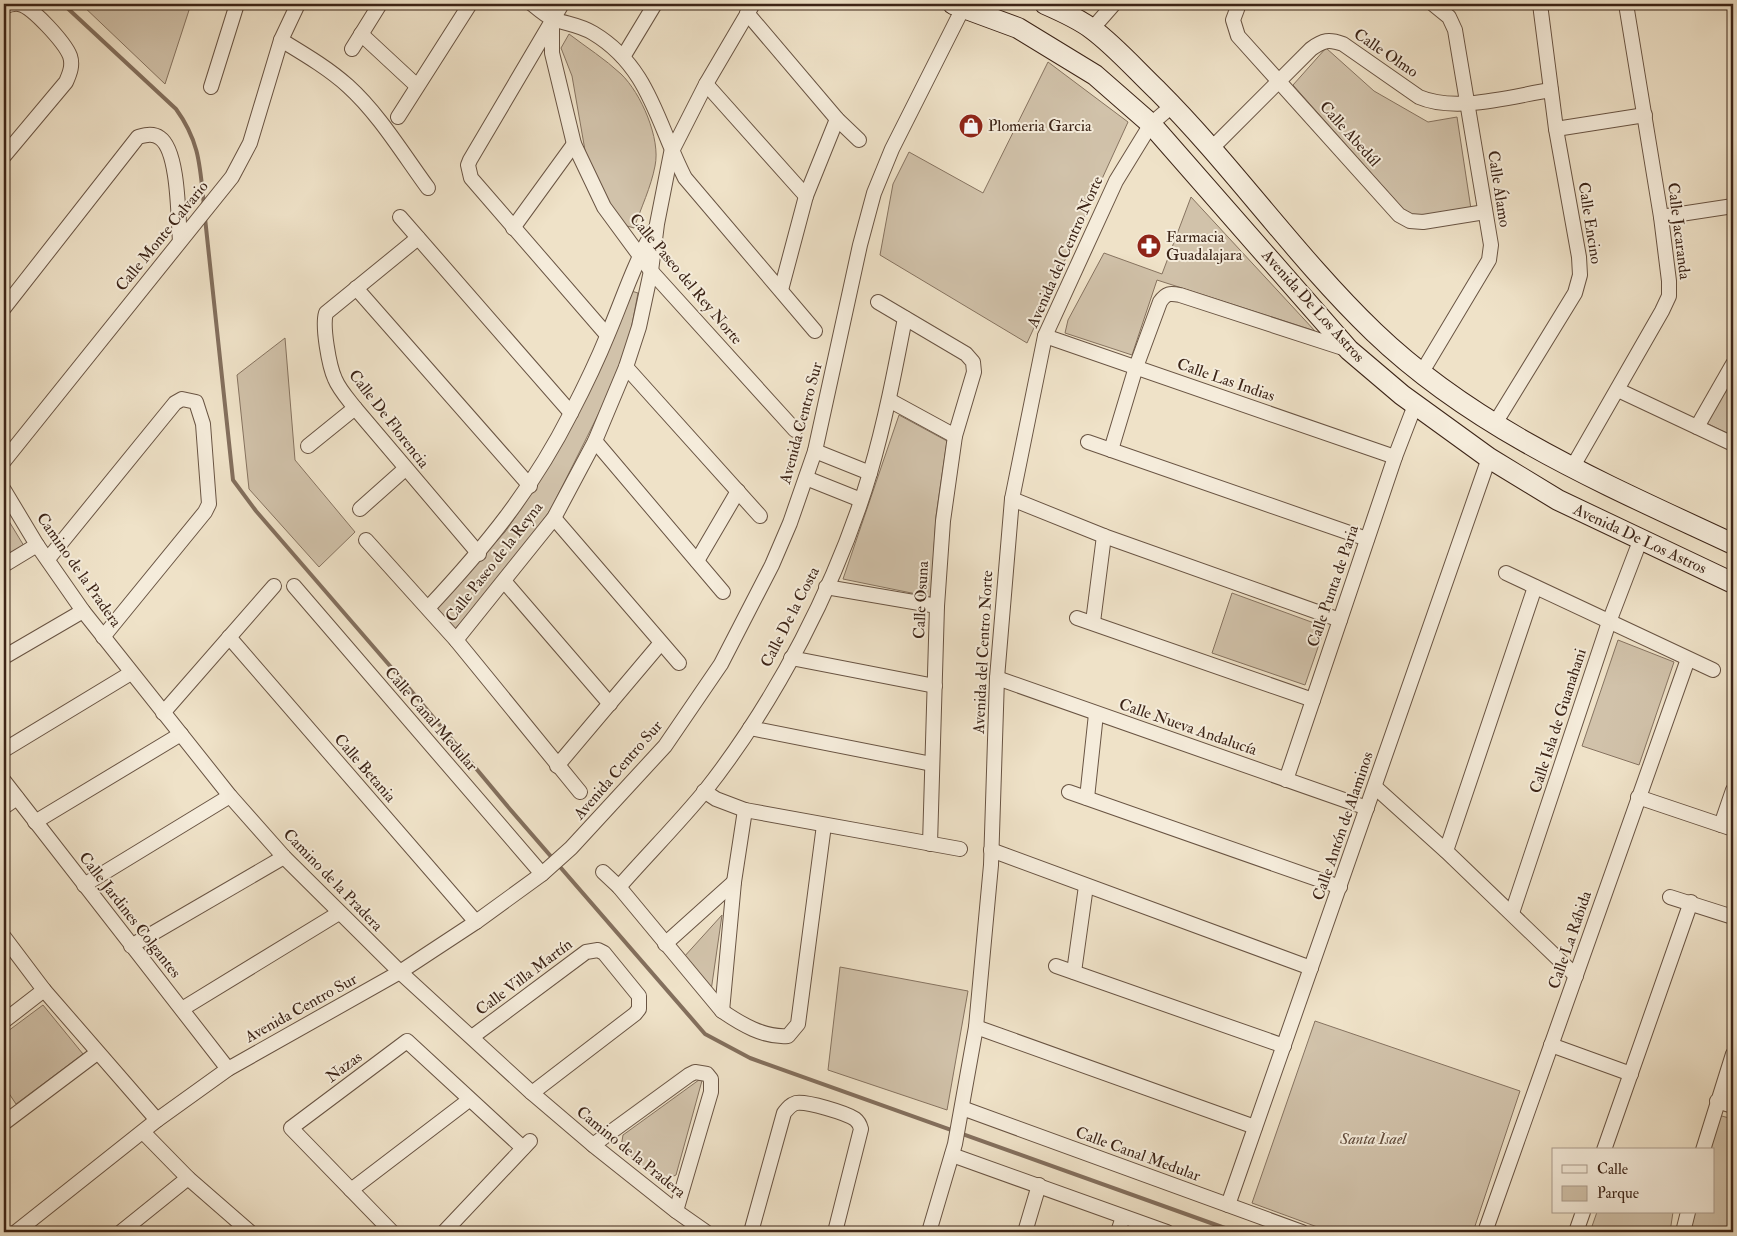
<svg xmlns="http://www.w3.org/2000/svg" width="1737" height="1236" viewBox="0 0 1737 1236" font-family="'IM FELL Double Pica',serif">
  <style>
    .green { fill: #d1c2aa; stroke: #867360 }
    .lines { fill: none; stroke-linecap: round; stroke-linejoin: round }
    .stream { stroke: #836f5d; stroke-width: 4 }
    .minor-casing { stroke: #695443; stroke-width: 16 }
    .secondary-casing { stroke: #3c2417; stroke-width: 22 }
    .minor { stroke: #f5ecdb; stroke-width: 14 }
    .secondary { stroke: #f5ecdb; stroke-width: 20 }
    .labels { text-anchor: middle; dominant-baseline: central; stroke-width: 4; stroke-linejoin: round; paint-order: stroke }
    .street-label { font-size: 16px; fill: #3c2417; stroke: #f5ecdb }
    .poi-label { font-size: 16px; fill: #3c2417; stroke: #f5ecdb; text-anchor: start }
    .park-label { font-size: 16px; font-style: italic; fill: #614c3c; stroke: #f5ecdb }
  </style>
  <rect width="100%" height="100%" fill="#efe2c8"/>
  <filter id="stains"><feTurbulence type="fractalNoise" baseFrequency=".004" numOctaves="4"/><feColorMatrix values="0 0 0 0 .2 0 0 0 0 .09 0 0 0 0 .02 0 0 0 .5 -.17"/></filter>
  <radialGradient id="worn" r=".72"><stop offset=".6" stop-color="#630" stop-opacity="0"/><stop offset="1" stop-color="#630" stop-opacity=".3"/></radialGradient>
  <g class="green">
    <path d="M 81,4 L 191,4 L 165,84 Z"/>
    <path d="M 569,34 C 586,47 605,59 621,74 C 641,93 661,139 655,166 C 651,187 641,208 634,228 L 627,226 L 614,213 L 586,156 L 572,76 L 561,48 Z"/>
    <path d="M 1326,48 L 1374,91 L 1428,122 L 1457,117 L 1471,209 L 1412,219 L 1293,85 Z"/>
    <path d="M 1048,62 L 1128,122 L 1027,343 L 880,255 L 893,184 L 909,152 L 983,193 Z"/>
    <path d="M 1191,197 L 1315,331 L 1157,280 L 1132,355 L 1065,333 L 1068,320 L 1104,253 L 1162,274 Z"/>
    <path d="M 628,290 L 638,293 L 630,335 L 616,379 L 551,509 L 503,576 L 452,632 L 433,610 L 505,532 L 533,491 Z"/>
    <path d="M 285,338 L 295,460 L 355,532 L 319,567 L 249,489 L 237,375 Z"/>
    <path d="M 1733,374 L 1733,436 L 1706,423 Z"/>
    <path d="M 899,415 L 947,441 L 936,516 L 931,597 L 843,579 Z"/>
    <path d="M 4,513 L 24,546 L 4,558 Z"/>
    <path d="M 1232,593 L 1325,627 L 1305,685 L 1212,653 Z"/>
    <path d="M 1618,640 L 1674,662 L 1639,765 L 1582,746 Z"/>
    <path d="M 722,915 L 711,991 L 683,958 Z"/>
    <path d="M 840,967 L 968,991 L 947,1110 L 828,1070 Z"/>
    <path d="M 43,1005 L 83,1054 L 16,1104 L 4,1086 L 4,1034 Z"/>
    <path d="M 1315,1021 L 1520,1091 L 1473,1232 L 1331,1232 L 1252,1203 Z"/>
    <path d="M 703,1077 L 676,1175 L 660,1182 L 621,1147 L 623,1135 Z"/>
    <path d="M 1718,1115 L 1733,1119 L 1733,1232 L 1689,1232 L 1694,1212 L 1713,1212 L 1713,1150 L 1709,1150 Z"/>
    <path d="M 1597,1212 L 1673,1212 L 1670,1232 L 1590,1232 Z"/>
  </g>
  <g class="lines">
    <g class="stream">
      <path d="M 63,4 L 176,109 C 200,142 200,167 204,206"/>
      <path d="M 205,218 L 233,480 L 256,511 L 403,681 L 509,808 L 705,1034 L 750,1058 L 1236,1232"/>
    </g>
    <defs>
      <g id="minor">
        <path d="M 532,4 C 538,9 546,16 553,19 C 567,24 580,25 593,33 C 650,67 657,124 685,178 L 815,331"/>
        <path d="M 562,4 L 470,160 L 468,165 L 471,178 L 607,335"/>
        <path d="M 1239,4 L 1233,20 L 1238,36 L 1399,215 L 1410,221 L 1423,222 L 1485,212"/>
        <path d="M 4,7 C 8,5 13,3 19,4 C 32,6 65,43 70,56 C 73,65 70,73 66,82 L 4,156"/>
        <path d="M 747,13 L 837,119 L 859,140"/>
        <path d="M 552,19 L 552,53 L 574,144 L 604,207 L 651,271 L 795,430"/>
        <path d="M 1092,29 L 1114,4"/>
        <path d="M 361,34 L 417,86"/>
        <path d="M 281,40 C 304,54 328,68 348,86 C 379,114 403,154 428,188"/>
        <path d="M 352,49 L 380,4"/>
        <path d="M 623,57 L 655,4"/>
        <path d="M 706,84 L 806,196"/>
        <path d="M 211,87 L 237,4"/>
        <path d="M 398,117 L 470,4"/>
        <path d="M 1556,129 L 1645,115"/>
        <path d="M 1212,148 L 1311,49 C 1323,40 1329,39 1343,44 L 1419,97 C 1456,113 1512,96 1551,90"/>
        <path d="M 400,217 L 571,413"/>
        <path d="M 1661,217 L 1733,206"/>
        <path d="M 513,228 L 574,144"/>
        <path d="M 418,238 L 326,313 C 322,326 329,366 335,379 C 339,389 348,399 355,408 L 479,554"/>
        <path d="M 356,288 L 530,486"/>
        <path d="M 781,290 L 806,196 L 837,119"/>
        <path d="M 878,302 L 966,354 L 973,362 L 974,372 L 955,436 L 943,521 L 937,606 L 930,844"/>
        <path d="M 4,308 L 138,137 C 146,135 153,133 160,138 C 179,151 178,219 180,241"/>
        <path d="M 1045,336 L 1395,457"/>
        <path d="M 626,367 L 760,516"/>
        <path d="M 1422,372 L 1489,260 L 1491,245 L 1455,30 L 1449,17 L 1433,4"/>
        <path d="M 1618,390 L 1733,444"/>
        <path d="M 889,400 L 955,436"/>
        <path d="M 1494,425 L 1575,293 L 1580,275 L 1579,257 L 1556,129 L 1540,4"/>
        <path d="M 1697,427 L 1733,364"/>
        <path d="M 595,441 L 723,592"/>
        <path d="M 1088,442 L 1367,539"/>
        <path d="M 308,446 L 355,408"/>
        <path d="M 1111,450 L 1136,367 L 1160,302 C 1166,293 1170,293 1180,295 L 1346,349"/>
        <path d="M 815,451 L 870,473"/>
        <path d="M 4,461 L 232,177 L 250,143 L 281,40 L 298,4"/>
        <path d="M 1572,468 L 1662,311 L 1669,296 L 1669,281 L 1661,217 L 1626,4"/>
        <path d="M 806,478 L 861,500"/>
        <path d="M 4,490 L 37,545 L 83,611 L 230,796 L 284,857 L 400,972 L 532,1093 L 593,1145 L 676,1211 L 706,1232"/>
        <path d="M 1012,499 L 1104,536 L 1340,620"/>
        <path d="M 360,509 L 405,469"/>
        <path d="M 554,518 L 679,663"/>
        <path d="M 366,540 L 456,640 L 580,792"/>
        <path d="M 48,559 L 175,403 L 182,399 L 196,402 L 203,424 L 209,504 L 205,512 L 103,637"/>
        <path d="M 697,561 L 738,491"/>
        <path d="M 4,565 L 37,545"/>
        <path d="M 1506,573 L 1713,670"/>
        <path d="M 504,581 L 610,704"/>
        <path d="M 294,586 L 542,874"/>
        <path d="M 826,587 L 937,606"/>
        <path d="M 428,608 C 486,546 532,490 571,413 C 584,388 597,361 608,334 C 623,299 634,263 654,230"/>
        <path d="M 1077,618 L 1313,700"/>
        <path d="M 1093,622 L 1104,536"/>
        <path d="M 229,637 L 476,922"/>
        <path d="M 456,640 L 554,518 L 595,441 L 626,367 L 639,327 L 651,271 L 657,224 L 671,153 L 706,84 L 753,4"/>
        <path d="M 4,657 L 83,611"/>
        <path d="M 791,658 L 935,686"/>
        <path d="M 997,678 L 1367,808"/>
        <path d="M 163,713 L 274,586"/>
        <path d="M 750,728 L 932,764"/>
        <path d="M 4,750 L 131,673"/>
        <path d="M 557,766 L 660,644"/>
        <path d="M 1286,780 L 1395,457 L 1415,405"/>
        <path d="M 4,781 L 228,1069"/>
        <path d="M 1375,787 L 1446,851 L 1576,976"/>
        <path d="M 704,791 L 716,799 L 745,810 L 960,849"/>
        <path d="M 1069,792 L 1340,887"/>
        <path d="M 1638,797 L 1733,829"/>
        <path d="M 1087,798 L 1096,714"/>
        <path d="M 4,807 L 17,798"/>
        <path d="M 35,822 L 181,734"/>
        <path d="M 1721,825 L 1733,790"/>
        <path d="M 991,850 L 1311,968"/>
        <path d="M 1446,851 L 1535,587"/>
        <path d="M 603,872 L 619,887 L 722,1011 C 741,1024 764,1038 788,1036 L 798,1024 L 824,825"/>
        <path d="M 84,885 L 230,796"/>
        <path d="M 619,887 C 647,855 678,824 705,791 C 776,701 837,584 870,473 C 885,422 895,370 905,318"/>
        <path d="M 1670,897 L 1733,917"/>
        <path d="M 1512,913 L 1609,622 L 1640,541"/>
        <path d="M 4,937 L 44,990 L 157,1120"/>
        <path d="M 665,944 L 734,882"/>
        <path d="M 131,946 L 284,857"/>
        <path d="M 1056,966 L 1284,1046"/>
        <path d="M 1074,972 L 1086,886"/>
        <path d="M 182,1009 L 339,913"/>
        <path d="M 722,1011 L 734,882 L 745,810"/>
        <path d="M 4,1021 L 44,990"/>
        <path d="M 976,1027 L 1255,1127"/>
        <path d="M 472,1037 L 586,952 L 598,950 L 604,953 L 639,996 L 639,1009 L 635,1014 L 532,1093"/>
        <path d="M 1551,1045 L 1631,1074"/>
        <path d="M 1717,1101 L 1733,1106"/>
        <path d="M 962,1108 L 1302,1232"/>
        <path d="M 4,1123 L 97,1053"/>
        <path d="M 143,1132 L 188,1178 L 250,1232"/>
        <path d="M 593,1145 L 689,1075 L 695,1072 L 707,1074 L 711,1079 L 711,1092 L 676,1211"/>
        <path d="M 1604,1150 L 1691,902"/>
        <path d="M 1703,1150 L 1733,1054"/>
        <path d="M 952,1155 L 1167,1232"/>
        <path d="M 351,1190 L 469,1100"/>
        <path d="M 1228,1205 L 1489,458"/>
        <path d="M 16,1232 L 157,1120 L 228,1069 L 400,972 L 476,922 L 542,874 L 571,848 L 665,746 L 721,664 L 772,565 L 790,523 L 815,451 L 860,245 L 874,193 L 892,149 L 965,4"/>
        <path d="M 121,1232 L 188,1178"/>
        <path d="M 392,1232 L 291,1128 L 407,1041 L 523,1148"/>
        <path d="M 444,1232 L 530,1141"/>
        <path d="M 751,1232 L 784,1113 C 788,1108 790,1105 796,1103 C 807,1101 846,1113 855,1119 C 859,1122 860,1125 861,1129 L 835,1232"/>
        <path d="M 929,1232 L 955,1144 L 976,1027 L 991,865 L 997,678 L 1012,499 L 1045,336 L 1116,181 L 1151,124 L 1172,106"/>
        <path d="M 1025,1232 L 1039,1185"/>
        <path d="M 1118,1232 L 1123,1217"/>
        <path d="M 1485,1232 L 1688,659"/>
        <path d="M 1576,1232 L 1583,1212"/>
        <path d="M 1683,1232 L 1688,1212"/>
      </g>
      <g id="secondary">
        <path d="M 953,4 L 1018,28 L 1095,75 L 1151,124 L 1349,350 L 1402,395 L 1489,458 L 1558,500 L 1733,583"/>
        <path d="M 1045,4 C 1061,11 1079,19 1092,29 C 1115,46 1136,70 1157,90 C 1234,167 1296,257 1374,332 C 1476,430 1607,485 1733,544"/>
      </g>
    </defs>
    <use href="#minor" class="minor-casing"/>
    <use href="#secondary" class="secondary-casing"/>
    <use href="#minor" class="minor"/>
    <use href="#secondary" class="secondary"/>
  </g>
  <defs>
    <symbol id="shop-disc" viewBox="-11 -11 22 22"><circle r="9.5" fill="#8f2418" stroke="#f5ecdb"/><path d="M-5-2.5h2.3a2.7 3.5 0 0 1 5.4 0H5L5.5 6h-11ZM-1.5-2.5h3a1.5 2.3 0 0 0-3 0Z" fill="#fff"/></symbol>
    <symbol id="pharmacy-disc" viewBox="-11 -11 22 22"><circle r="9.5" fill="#8f2418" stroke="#f5ecdb"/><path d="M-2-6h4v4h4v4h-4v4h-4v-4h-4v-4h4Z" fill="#fff"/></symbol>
  </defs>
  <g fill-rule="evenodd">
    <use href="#shop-disc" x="957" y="112" width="28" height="28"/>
    <use href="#pharmacy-disc" x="1135" y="232" width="28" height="28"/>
  </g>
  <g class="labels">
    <g class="street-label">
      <text transform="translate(1386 53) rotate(34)">Calle Olmo</text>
      <text transform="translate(1350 134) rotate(48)">Calle Abedúl</text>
      <text transform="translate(1499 189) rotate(81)">Calle Álamo</text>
      <text transform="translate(1590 223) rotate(81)">Calle Encino</text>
      <text transform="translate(1679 231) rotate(83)">Calle Jacaranda</text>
      <text transform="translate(162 236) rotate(-51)">Calle Monte Calvario</text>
      <text transform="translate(1065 252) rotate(-66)">Avenida del Centro Norte</text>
      <text transform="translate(686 279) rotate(50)">Calle Paseo del Rey Norte</text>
      <text transform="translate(1313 306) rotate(48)">Avenida De Los Astros</text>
      <text transform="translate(1226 380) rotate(19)">Calle Las Indias</text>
      <text transform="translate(389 419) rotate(52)">Calle De Florencia</text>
      <text transform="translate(801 423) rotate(-75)">Avenida Centro Sur</text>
      <text transform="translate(1640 539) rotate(25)">Avenida De Los Astros</text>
      <text transform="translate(494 562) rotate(-52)">Calle Paseo de la Reyna</text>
      <text transform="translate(79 570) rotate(55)">Camino de la Pradera</text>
      <text transform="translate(1333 586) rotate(-71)">Calle Punta de Paria</text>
      <text transform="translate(921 600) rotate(-87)">Calle Osuna</text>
      <text transform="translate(790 617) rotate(-63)">Calle De la Costa</text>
      <text transform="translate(983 652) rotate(-87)">Avenida del Centro Norte</text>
      <text transform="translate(431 719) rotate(49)">Calle Canal Medular</text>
      <text transform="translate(1558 721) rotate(-72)">Calle Isla de Guanahani</text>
      <text transform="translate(1188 727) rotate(19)">Calle Nueva Andalucía</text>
      <text transform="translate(365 768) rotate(49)">Calle Betania</text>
      <text transform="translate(618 770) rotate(-49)">Avenida Centro Sur</text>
      <text transform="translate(1343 826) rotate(-71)">Calle Antón de Alaminos</text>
      <text transform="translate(333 880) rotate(46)">Camino de la Pradera</text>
      <text transform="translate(130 915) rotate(52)">Calle Jardines Colgantes</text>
      <text transform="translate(1570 940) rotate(-71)">Calle La Rábida</text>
      <text transform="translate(524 977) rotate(-37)">Calle Villa Martín</text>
      <text transform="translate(301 1008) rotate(-29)">Avenida Centro Sur</text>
      <text transform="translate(344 1067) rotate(-37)">Nazas</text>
      <text transform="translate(631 1152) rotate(39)">Camino de la Pradera</text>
      <text transform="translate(1138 1154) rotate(20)">Calle Canal Medular</text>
    </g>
    <g class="poi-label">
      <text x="988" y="126">Plomeria Garcia</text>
      <text x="1166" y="237">Farmacia<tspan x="1166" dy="18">Guadalajara</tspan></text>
    </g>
    <g class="park-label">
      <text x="1373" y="1139">Santa Isael</text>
    </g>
  </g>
  <rect width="1737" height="1236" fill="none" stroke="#efe2c8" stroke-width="20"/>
  <rect x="5" y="5" width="1727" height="1226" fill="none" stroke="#3c2417" stroke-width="2.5"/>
  <rect x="10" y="10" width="1717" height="1216" fill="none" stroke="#3c2417"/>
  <rect x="1552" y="1148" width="162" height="65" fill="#f5ecdb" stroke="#ab9c8d"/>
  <rect x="1562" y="1165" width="25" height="8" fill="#f5ecdb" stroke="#ab9c8d"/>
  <text x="1597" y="1174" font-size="15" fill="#3c2417">Calle</text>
  <rect x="1562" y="1186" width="25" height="15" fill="#d1c2aa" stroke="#ab9c8d"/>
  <text x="1597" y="1198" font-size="15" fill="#3c2417">Parque</text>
  <rect width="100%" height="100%" filter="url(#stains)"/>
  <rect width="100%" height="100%" fill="url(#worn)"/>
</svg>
